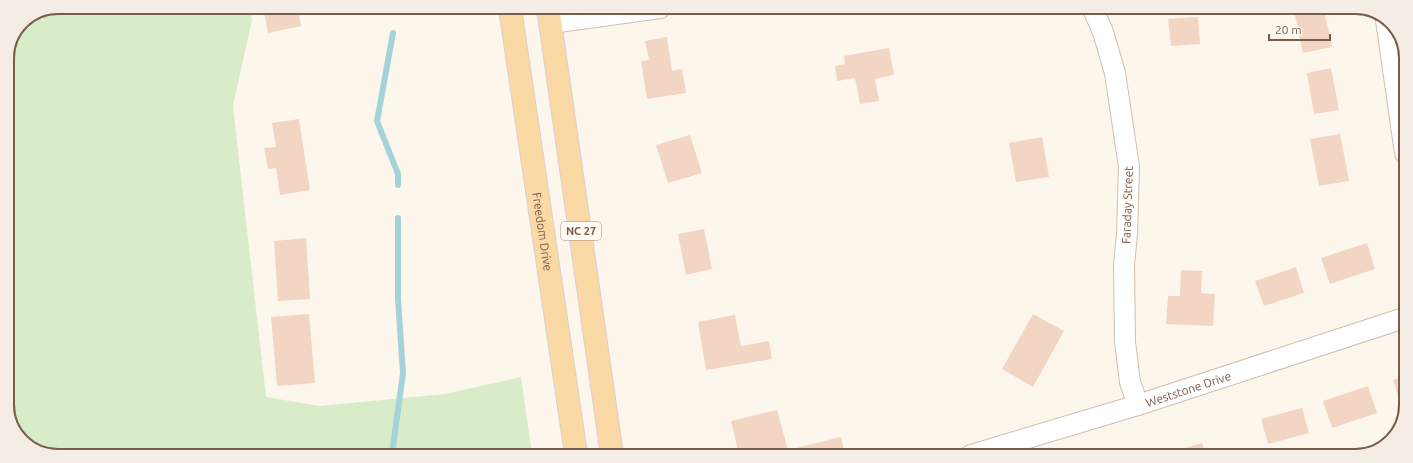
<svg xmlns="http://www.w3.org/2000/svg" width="1413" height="463" viewBox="0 0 1413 463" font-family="Ubuntu,sans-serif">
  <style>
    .green { fill: #d8ecc9 }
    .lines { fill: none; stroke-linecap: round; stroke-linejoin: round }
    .stream { stroke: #a5d3da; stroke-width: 6 }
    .building { fill: #f3d5c3 }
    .minor-casing { stroke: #d1beb0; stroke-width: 22 }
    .primary-casing { stroke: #dad1cd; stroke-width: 24 }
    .minor { stroke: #fff; stroke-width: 20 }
    .primary { stroke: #fbd9a5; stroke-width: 22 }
    .labels { text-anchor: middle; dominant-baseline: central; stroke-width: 3; stroke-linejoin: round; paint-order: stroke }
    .shield { fill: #fffaf3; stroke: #a28b7f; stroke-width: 1 }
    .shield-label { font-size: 11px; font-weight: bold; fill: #7a5c4d }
    .street-label { font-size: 12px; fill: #7a5c4d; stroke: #fffaf3 }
    .rim { fill: none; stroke: #7a5c4d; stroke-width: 2 }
  </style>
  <rect width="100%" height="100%" fill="#fdf6ec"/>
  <path class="green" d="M 58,7 L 250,7 L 252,20 L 233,106 L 266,397 L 319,406 L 445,394 L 521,377 L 532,454 L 41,453 L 18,436 L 7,409 L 7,54 L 22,22 Z"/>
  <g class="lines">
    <g class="stream">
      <path d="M 393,33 L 377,121 L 398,174 L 398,185"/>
      <path d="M 392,454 L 403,373 L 398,299 L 398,218"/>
    </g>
  </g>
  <g class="building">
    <path d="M 263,7 L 298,7 L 301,26 L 268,33 Z"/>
    <path d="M 1304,9 L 1324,10 L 1332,47 L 1303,53 L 1294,11 Z"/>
    <path d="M 1198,17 L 1200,44 L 1171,46 L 1168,19 Z"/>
    <path d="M 667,37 L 672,71 L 682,69 L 686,93 L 647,99 L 641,61 L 649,60 L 645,41 Z"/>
    <path d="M 889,48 L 894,75 L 875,79 L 879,101 L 860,104 L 855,78 L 837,81 L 835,66 L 845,64 L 844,56 Z"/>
    <path d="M 1331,68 L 1339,110 L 1314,114 L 1307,73 Z"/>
    <path d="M 299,119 L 310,190 L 280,195 L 276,168 L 268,169 L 264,148 L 276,147 L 272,123 Z"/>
    <path d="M 1340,134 L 1349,181 L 1319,186 L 1310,139 Z"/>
    <path d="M 690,135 L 702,173 L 668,183 L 656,145 Z"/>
    <path d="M 1042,137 L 1049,177 L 1016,182 L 1009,143 Z"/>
    <path d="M 704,229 L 712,269 L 686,275 L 678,234 Z"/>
    <path d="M 306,238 L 310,299 L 278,301 L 274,241 Z"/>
    <path d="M 1367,243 L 1375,269 L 1330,284 L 1321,258 Z"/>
    <path d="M 1296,267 L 1304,293 L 1264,306 L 1255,281 Z"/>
    <path d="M 1181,270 L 1202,271 L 1201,293 L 1215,294 L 1213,326 L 1166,324 L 1168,296 L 1180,296 Z"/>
    <path d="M 309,314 L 315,383 L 277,386 L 271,317 Z"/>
    <path d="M 1033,314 L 1064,331 L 1033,387 L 1002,369 Z"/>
    <path d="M 735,315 L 741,346 L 769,341 L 772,359 L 706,370 L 698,322 Z"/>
    <path d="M 1404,376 L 1404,404 L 1401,405 L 1393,380 Z"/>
    <path d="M 1368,386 L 1377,413 L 1332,428 L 1323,401 Z"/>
    <path d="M 1302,408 L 1309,433 L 1268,444 L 1261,419 Z"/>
    <path d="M 777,410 L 788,450 L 841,437 L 845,455 L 739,455 L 731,421 Z"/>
    <path d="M 1202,443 L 1206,456 L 1180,456 L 1178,450 Z"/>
  </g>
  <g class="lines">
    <defs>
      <g id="minor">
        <path d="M 1093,9 L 1103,32 L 1115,73 L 1129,167 L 1127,234 L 1124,265 L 1125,342 L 1130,382 L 1138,405"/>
        <path d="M 1386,20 L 1405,153"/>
        <path d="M 551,23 L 660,8"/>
        <path id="s1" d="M 971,455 L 1138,405 L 1404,318"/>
      </g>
      <g id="primary">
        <path id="s2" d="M 510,8 L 576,454"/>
        <path d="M 548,8 L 612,455"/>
      </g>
    </defs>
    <use href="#minor" class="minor-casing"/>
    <use href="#primary" class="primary-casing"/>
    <use href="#minor" class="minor"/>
    <use href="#primary" class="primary"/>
  </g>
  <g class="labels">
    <rect class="shield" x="561" y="222" width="40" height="18" rx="3"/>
    <g class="shield-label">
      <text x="581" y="231">NC 27</text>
    </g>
    <g class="street-label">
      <text transform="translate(1127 205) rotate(-88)">Faraday Street</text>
      <text stroke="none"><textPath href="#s2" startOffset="226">Freedom Drive</textPath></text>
      <text stroke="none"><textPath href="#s1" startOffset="227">Weststone Drive</textPath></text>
    </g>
  </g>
  <path d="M0 0H1413V463H0ZM58 14H1355A44 44 0 0 1 1399 58V405A44 44 0 0 1 1355 449H58A44 44 0 0 1 14 405V58A44 44 0 0 1 58 14Z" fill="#f4ede6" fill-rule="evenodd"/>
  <path class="rim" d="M58 14H1355A44 44 0 0 1 1399 58V405A44 44 0 0 1 1355 449H58A44 44 0 0 1 14 405V58A44 44 0 0 1 58 14Z"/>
  <path d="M1269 34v6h61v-6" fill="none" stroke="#7a5c4d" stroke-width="2"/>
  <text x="1275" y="34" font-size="12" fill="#7a5c4d" stroke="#fffaf3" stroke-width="3" paint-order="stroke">20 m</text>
</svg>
